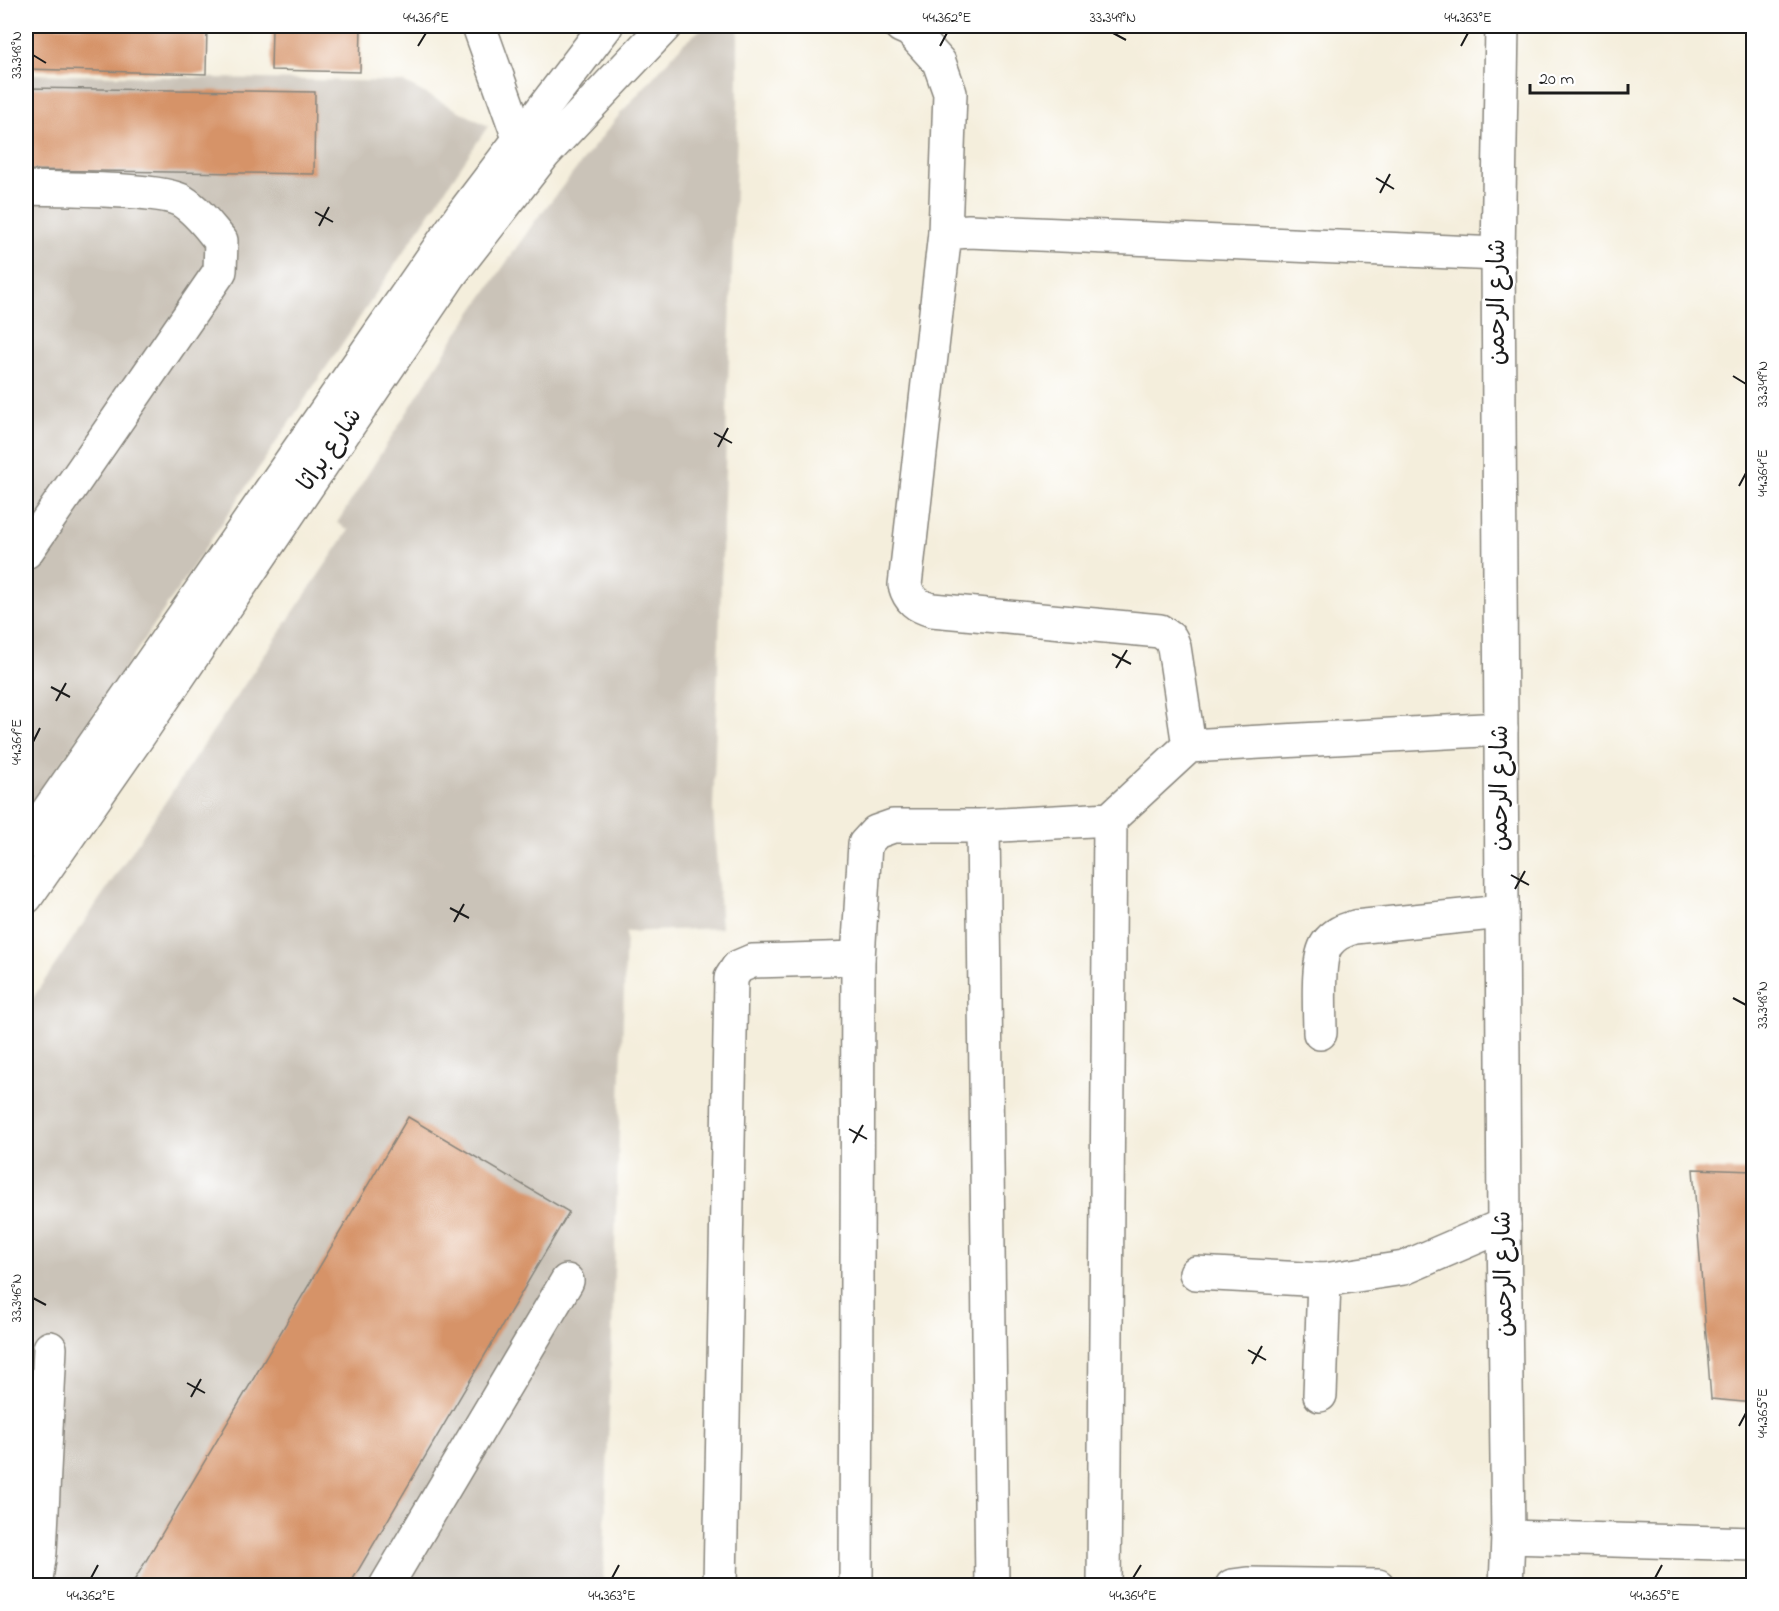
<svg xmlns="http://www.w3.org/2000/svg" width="1779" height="1611" viewBox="0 0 1779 1611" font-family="'Indie Flower','Playpen Sans Arabic',sans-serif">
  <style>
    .industrial { fill: #cac3b8 }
    .building { fill: #d69367 }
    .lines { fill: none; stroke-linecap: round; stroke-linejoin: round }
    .minor-casing { stroke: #88857c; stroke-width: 36 }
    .major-casing { stroke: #88857c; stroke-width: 36 }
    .minor { stroke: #fff; stroke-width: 33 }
    .major { stroke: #fff; stroke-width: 33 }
    .ticks { fill: none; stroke: #1c1c1c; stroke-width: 2 }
    .labels { text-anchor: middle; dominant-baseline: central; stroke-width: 4.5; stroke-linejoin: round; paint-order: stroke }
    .street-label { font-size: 24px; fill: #1c1c1c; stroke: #fff }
    .neatline { fill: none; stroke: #1c1c1c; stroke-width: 2 }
    .ticks-label { font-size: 15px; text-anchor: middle; fill: #1c1c1c }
  </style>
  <rect width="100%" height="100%" fill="#fff"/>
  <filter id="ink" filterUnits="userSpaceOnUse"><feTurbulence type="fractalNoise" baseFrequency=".0167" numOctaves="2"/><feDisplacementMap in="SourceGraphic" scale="12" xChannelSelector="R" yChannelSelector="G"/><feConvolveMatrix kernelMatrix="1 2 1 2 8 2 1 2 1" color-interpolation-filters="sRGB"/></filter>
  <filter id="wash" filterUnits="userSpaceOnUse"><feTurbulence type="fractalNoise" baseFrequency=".008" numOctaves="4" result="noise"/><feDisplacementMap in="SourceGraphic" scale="24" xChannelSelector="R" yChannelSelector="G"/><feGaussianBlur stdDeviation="1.35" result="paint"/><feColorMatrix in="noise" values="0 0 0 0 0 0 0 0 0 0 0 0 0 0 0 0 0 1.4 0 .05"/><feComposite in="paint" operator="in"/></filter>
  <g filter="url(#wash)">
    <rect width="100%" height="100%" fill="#f4eedc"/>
    <g class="industrial">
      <path d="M 705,26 L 738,26 L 738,103 L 713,809 L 721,928 L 626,932 L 603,1585 L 26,1586 L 26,1008 L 349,530 L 337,523 L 454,338 L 535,221 L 620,114 L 684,43 Z"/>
      <path d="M 26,74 L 403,82 L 488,126 L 26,816 Z"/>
    </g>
    <g id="blocks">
      <g class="building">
        <path d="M 26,26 L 207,26 L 206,74 L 26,69 Z"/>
        <path d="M 272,26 L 361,26 L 360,72 L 271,70 Z"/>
        <path d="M 26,88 L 315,92 L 314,174 L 26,170 Z"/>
        <path d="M 408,1117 L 569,1212 L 349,1586 L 131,1586 Z"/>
        <path d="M 1693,1169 L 1754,1171 L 1754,1403 L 1711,1399 Z"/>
      </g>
    </g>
  </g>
  <g filter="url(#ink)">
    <use href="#blocks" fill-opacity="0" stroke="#88857c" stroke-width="1.5"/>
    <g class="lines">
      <defs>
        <g id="minor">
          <path d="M 479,26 L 519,138"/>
          <path d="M 901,26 L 910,30 L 939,62 L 950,93 L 945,233"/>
          <path d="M 1502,26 L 1498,254 L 1504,1225 L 1508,1537 L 1506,1586"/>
          <path d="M 26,188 C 56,189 162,188 182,201 C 198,211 209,227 221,241 L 220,271 L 26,552"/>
          <path d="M 1189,746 L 1174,647 L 1171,639 L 1160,631 L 932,610 C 917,606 909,600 905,585 L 945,233 L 969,231 L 1498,254"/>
          <path d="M 983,826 L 992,1586"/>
          <path d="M 1320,1033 C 1320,1012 1316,960 1327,944 C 1334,934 1344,930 1355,927 L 1502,912"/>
          <path d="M 1196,1273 L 1324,1280 L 1404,1268 L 1504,1225"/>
          <path d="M 1320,1395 L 1324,1280"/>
          <path d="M 1508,1537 L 1754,1544"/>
          <path d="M 35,1586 L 40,1552 L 50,1348"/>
          <path d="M 386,1586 L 567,1281"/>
          <path d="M 720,1586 L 731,978 L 738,967 L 752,961 L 858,958"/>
          <path d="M 856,1586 L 858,958 L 865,844 L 876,832 L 893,826 L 983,826 L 1110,819 L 1189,746 L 1501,729"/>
          <path d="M 1104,1586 L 1110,819"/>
          <path d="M 1232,1586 L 1247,1584 L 1378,1586"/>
        </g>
        <g id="major">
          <path d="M 26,843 L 462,215 L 606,26"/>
          <path d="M 26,897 L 139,735 L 450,275 L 544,154 L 665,26"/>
        </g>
      </defs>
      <use href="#minor" class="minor-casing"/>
      <use href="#major" class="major-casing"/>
      <use href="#minor" class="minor"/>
      <use href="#major" class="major"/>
    </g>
  </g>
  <path class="ticks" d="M 1113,33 L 1126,40M 418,46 L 426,33M 940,46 L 947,33M 1461,46 L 1468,33M 33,55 L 46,63M 1376,178 L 1394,189M 1380,193 L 1390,174M 315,212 L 333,222M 319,226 L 329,207M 1733,376 L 1746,384M 714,433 L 732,443M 718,447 L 728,428M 1739,486 L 1746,473M 1112,654 L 1131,664M 1116,668 L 1127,650M 51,687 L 70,697M 56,701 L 66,683M 33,742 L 40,728M 1511,875 L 1529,885M 1515,889 L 1525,871M 450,908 L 469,918M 454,922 L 464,904M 1733,998 L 1746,1005M 849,1129 L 867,1139M 853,1143 L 863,1125M 33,1298 L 46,1305M 1248,1350 L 1266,1360M 1252,1364 L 1262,1346M 187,1383 L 205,1393M 191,1397 L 201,1379M 1739,1426 L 1746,1413M 91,1578 L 98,1565M 612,1578 L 619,1565M 1133,1578 L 1141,1565M 1655,1578 L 1662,1565"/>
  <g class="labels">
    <g class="street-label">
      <text transform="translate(1498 302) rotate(-90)">شارع الرحمن</text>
      <text transform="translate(331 450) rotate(-56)">شارع براثا</text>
      <text transform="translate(1501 788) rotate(-90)">شارع الرحمن</text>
      <text transform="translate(1505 1274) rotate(-91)">شارع الرحمن</text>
    </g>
  </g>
  <rect width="1779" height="1611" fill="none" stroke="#fff" stroke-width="66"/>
  <path d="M1530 84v9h98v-9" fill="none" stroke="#1c1c1c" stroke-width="3"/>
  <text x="1539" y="84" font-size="18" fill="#1c1c1c" stroke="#ffffff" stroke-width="4.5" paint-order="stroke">20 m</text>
  <rect x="33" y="33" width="1713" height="1545" class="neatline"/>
  <g class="ticks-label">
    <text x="426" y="22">44.361°E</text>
    <text x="947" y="22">44.362°E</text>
    <text x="1113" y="22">33.349°N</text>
    <text x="1468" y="22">44.363°E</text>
    <text transform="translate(16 55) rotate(-90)" y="5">33.348°N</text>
    <text transform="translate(1762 384) rotate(-90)" y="5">33.349°N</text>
    <text transform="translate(1762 473) rotate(-90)" y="5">44.364°E</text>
    <text transform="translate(16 742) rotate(-90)" y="5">44.361°E</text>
    <text transform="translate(1762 1005) rotate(-90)" y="5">33.348°N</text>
    <text transform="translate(16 1298) rotate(-90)" y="5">33.346°N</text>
    <text transform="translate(1762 1413) rotate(-90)" y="5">44.365°E</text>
    <text x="91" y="1600">44.362°E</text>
    <text x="612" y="1600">44.363°E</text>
    <text x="1133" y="1600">44.364°E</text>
    <text x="1655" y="1600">44.365°E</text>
  </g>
</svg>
